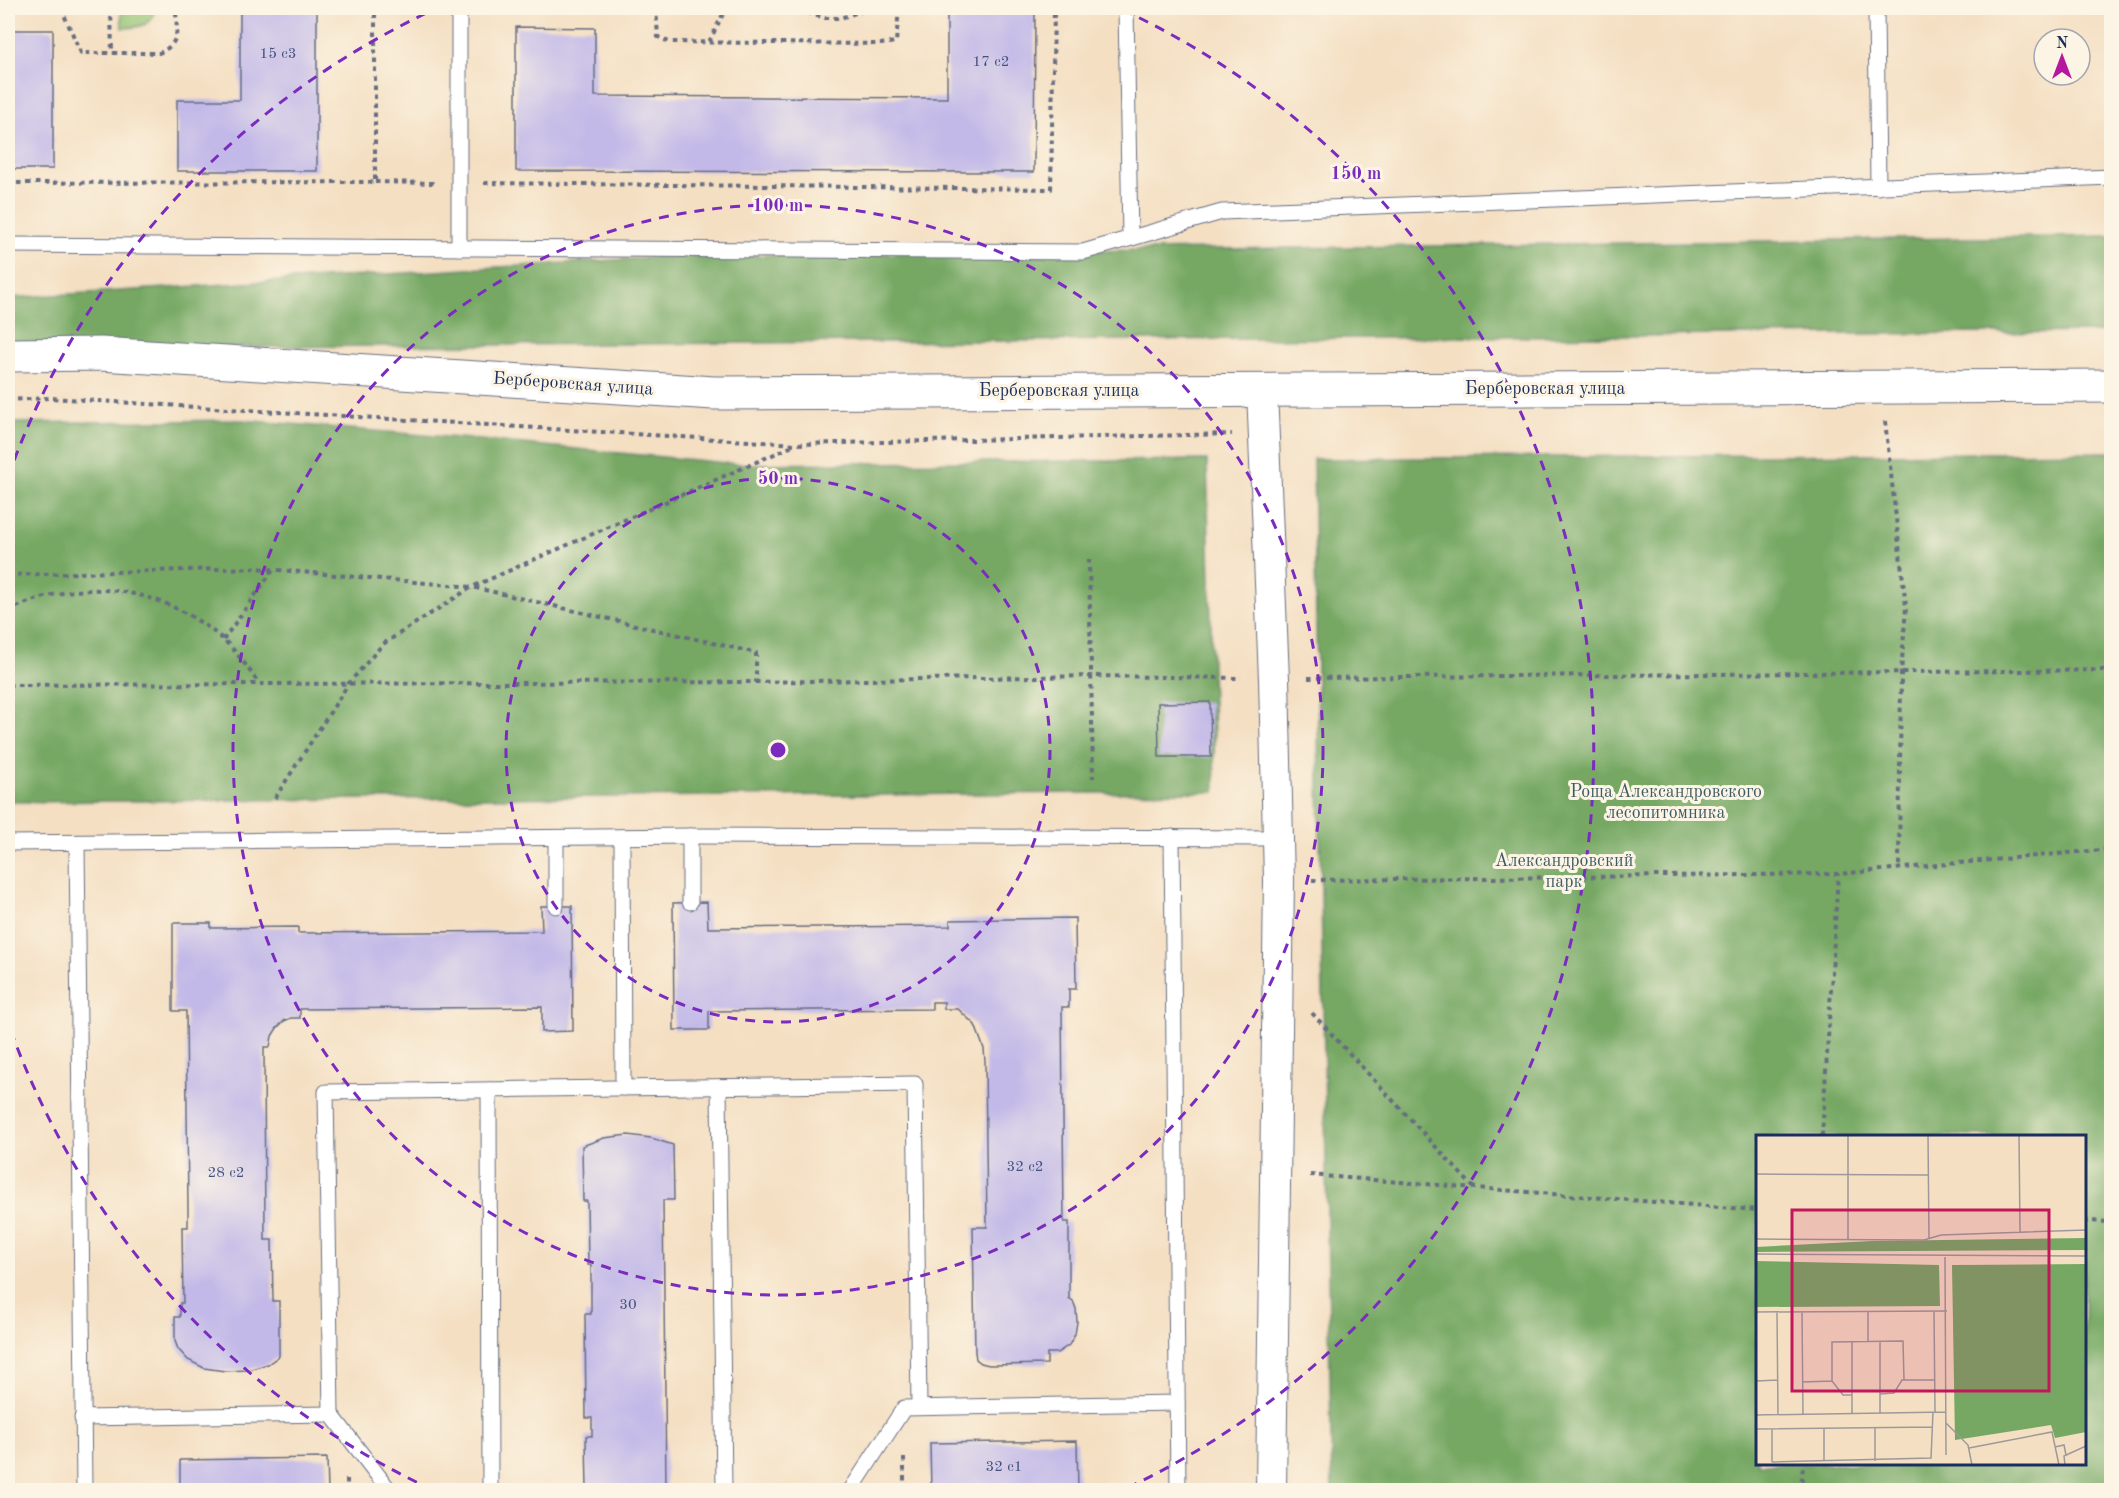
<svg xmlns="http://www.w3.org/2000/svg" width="2119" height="1498" viewBox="0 0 2119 1498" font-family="'Old Standard TT',serif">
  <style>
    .green { fill: #93c271; stroke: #577868; stroke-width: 1.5 }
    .forest { fill: #76a863; stroke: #486c60; stroke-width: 1.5; fill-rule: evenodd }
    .building { fill: #c2b9e8 }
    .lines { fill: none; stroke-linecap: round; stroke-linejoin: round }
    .service-casing { stroke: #676d81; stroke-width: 17 }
    .minor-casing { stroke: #676d81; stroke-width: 32 }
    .tertiary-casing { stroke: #676d81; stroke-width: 35 }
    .path { stroke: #676d81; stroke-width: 4; stroke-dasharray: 4.5 4.5; stroke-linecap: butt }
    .service { stroke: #fff; stroke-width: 15 }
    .minor { stroke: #fff; stroke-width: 30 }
    .tertiary { stroke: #fff; stroke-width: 33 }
    .ring { fill: none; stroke: #7b2cbf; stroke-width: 3; stroke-dasharray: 10 8 }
    .labels { text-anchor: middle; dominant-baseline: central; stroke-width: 6; stroke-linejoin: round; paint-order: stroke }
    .number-label { font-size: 15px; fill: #455280 }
    .street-label { font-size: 18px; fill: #1b2f5e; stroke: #fcf5e5 }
    .park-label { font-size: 18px; fill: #3f5b64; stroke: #fcf5e5 }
    .inset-road { fill: none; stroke: #9d999a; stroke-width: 1.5 }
    .view { fill: #c2185b; fill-opacity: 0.15; stroke: #c2185b; stroke-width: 3 }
    .inset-edge { fill: none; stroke: #1b2f5e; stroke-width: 3 }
    .centre { fill: #7b2cbf; stroke: #fcf5e5; stroke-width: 3 }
    .ring-label { font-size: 18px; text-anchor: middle; font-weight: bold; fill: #7b2cbf; stroke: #fcf5e5; stroke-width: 6; stroke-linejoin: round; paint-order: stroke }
  </style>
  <rect width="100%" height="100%" fill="#fcf5e5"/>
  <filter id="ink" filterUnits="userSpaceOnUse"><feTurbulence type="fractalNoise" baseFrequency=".0167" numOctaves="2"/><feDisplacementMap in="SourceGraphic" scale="12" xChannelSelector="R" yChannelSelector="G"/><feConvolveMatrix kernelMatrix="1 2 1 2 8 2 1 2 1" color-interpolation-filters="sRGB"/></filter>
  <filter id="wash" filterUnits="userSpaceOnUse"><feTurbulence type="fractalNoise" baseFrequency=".008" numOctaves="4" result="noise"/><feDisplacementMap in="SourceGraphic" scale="24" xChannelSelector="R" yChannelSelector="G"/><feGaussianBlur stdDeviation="1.35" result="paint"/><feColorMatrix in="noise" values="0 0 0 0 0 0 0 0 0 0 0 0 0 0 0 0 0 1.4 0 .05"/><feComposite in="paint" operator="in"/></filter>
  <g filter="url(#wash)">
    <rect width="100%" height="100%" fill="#f4dfc2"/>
    <path class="green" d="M 121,8 L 155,8 C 152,27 139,27 122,28 Z"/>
    <g class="forest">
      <path d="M 2111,236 L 2111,332 L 8,349 L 8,298 L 660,257 Z"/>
      <path d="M 242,420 L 459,438 L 738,464 L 1207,460 L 1215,792 L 8,802 L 8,423 Z"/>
      <path d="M 2111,452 L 2111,1490 L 1332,1490 L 1313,459 ZM 1758,1136 L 2084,1136 L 2084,1464 L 1758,1464 Z"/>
    </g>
    <g id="blocks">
      <g class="building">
        <path d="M 240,8 L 317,8 L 317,171 L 177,171 L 177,100 L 240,100 Z"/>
        <path d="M 947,8 L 1035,8 L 1034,172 L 516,171 L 516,27 L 595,28 L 595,96 L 947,98 Z"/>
        <rect x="8" y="30" width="45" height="139"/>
        <path d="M 1210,702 L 1211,757 L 1159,757 L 1158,703 Z"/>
        <path d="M 707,902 L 708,928 L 950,926 L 950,920 L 1075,918 L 1076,989 L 1069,989 L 1069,1007 L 1062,1007 L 1064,1222 L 1069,1222 L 1069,1298 L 1073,1301 L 1076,1309 L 1077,1322 L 1075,1334 L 1069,1345 L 1057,1353 L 1047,1353 L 1047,1364 L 989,1365 L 981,1363 L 976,1359 L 975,1352 L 973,1227 L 987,1227 L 985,1061 L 984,1049 L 975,1025 L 958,1009 L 944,1009 L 944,1002 L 932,1002 L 932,1009 L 709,1011 L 709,1030 L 674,1030 L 673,903 Z"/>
        <path d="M 541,906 L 572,906 L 573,1031 L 542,1032 L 542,1007 L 300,1009 L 300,1018 L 291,1018 L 284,1021 L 277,1028 L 272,1036 L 270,1047 L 264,1047 L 265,1240 L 272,1240 L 273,1301 L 279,1301 L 279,1356 L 268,1364 L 248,1370 L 225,1371 L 204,1368 L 188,1360 L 178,1349 L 175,1341 L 175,1317 L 180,1317 L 180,1303 L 183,1303 L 182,1227 L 188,1227 L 188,1209 L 186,1011 L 173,1011 L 173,923 L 211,923 L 211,928 L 298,927 L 298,933 L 542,931 Z"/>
        <path d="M 628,1135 L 651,1138 L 673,1145 L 674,1200 L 663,1200 L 666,1490 L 587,1490 L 586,1436 L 592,1436 L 592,1418 L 586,1418 L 585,1314 L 591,1314 L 591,1265 L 588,1265 L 587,1201 L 583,1201 L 582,1146 L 604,1138 Z"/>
        <path d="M 1077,1441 L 1078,1490 L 931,1490 L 930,1443 Z"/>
        <path d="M 327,1458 L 328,1490 L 180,1490 L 180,1460 Z"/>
      </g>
    </g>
  </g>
  <g filter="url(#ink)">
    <use href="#blocks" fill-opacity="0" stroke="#676d81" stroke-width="1.5"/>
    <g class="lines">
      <defs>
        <g id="service">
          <path d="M 459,8 L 459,248"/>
          <path d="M 1126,8 L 1130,238"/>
          <path d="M 1876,8 L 1878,187"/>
          <path d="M 8,245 L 1083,252 L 1222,212 L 2112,177"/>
          <path d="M 690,836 L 690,902"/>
          <path d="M 622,837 L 623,1088"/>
          <path d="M 1172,837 L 1178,1490"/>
          <path d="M 556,838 L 556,906"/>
          <path d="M 8,843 L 690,836 L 1278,838"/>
          <path d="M 77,843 L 84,1490"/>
          <path d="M 719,1087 L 724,1490"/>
          <path d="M 489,1090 L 490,1490"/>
          <path d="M 82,1418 L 331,1414"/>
          <path d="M 389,1490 L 331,1414 L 326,1092 L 915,1084 L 919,1407"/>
          <path d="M 851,1490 L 904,1408 L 1177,1403"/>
        </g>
        <path id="minor" d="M 1262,390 L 1274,679 L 1279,880 L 1271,1490"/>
        <path id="tertiary" d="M 8,355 L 101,354 L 714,393 L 2112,386"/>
      </defs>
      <use href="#service" class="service-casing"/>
      <use href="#minor" class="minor-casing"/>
      <use href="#tertiary" class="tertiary-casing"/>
      <g class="path">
        <path d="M 61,8 L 81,53 L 159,53 C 182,43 176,29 176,8"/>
        <path d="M 111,8 L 112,53"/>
        <path d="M 656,8 L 658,37 L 669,42 L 881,44 L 896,42 L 899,8"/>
        <path d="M 790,8 L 825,18 L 840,18 L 872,8"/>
        <path d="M 709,42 L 726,8"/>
        <path d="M 375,182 L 434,183"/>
        <path d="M 8,183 L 375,182 L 375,8"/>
        <path d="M 484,183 L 1051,189 L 1054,8"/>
        <path d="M 8,400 L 51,398 L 796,444 L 1232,434"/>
        <path d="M 1885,421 L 1906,607 L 1901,674 L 1899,869"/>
        <path d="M 1089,559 L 1093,778"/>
        <path d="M 8,575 L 256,568 L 472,587 L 756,653 L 756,682"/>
        <path d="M 8,611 C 78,577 152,584 214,632 C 233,646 246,665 259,684"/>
        <path d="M 223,640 L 273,570"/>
        <path d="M 1308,678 L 2112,670"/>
        <path d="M 8,685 L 756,682 L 1091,676 L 1241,678"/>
        <path d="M 275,798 L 349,683 L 383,644 L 472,587 L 795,445"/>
        <path d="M 1312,880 L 1838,874 L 2112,849"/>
        <path d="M 1312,1013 L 1474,1188"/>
        <path d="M 1822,1136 L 1838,874"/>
        <path d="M 1310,1175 L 1758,1210"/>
        <path d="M 2084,1221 L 2112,1222"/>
        <path d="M 904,1458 L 904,1490"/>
        <path d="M 347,1479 L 347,1490"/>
        <path d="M 1801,1490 L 1803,1464"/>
      </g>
      <use href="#service" class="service"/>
      <use href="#minor" class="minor"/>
      <use href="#tertiary" class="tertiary"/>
    </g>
  </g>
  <g class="ring">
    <circle cx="778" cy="750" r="272"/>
    <circle cx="778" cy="750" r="545"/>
    <path d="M433 1490A817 817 0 0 1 8 1023M8 477A817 817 0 0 1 433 10M1123 10A817 817 0 0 1 1123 1490"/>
  </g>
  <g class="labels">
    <g class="number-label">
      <text x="278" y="54">15 с3</text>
      <text x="991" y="62">17 с2</text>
      <text x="1025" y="1167">32 с2</text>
      <text x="226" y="1173">28 с2</text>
      <text x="628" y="1305">30</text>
      <text x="1004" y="1467">32 с1</text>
    </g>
    <g class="street-label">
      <text transform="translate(573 384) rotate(4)">Берберовская улица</text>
      <text x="1545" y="389">Берберовская улица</text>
      <text x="1059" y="391">Берберовская улица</text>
    </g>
    <g class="park-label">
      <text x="1666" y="792">Роща Александровского<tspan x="1666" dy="21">лесопитомника</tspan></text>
      <text x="1564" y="861">Александровский<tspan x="1564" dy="21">парк</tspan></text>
    </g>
  </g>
  <g transform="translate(1756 1135)">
    <rect width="330" height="330" fill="#f4dfc2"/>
    <path d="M 330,103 L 330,115 L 0,117 L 0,112 L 116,106 ZM 0,126 L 183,130 L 184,171 L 0,172 ZM 330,129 L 330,297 L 299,303 L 295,290 L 199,305 L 196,130 Z" fill="#76a863"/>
    <path class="inset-road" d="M 92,0 L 92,105M 172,0 L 173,104M 263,0 L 264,97M 0,39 L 172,40M 0,104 L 168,105 L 185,100 L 330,95M 0,119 L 330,121M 189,122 L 190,320M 112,176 L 112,207M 178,176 L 179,277M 0,177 L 191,176M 21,177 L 22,280M 46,177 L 47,280M 124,206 L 124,259M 96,207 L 96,279M 0,246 L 22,245M 46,247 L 76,246M 96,260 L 87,260 L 76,246 L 76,207 L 147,206 L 148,245M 124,278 L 124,259 L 138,258 L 146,245 L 179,245M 0,280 L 190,277M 190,288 L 212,310 L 216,330M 119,292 L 119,326M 68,293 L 68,326M 0,294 L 177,292M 16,294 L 16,327M 299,312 L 308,310 L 310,320M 213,313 L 296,297 L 303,330M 16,327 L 175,323 L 177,277M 309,330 L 308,321 L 330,311"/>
    <path class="view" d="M 36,75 L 293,75 L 293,256 L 36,256 Z"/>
    <rect width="330" height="330" class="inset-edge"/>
  </g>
  <circle cx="778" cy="750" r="9" class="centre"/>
  <g class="ring-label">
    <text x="1356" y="179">150 m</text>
    <text x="778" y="211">100 m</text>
    <text x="778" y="484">50 m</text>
  </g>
  <rect width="2119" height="1498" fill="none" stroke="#fcf5e5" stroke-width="30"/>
  <g transform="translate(2062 57)"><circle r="28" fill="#fcf5e5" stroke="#a2a6af" stroke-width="1.5"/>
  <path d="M0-4.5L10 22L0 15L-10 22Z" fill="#b5179e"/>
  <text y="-9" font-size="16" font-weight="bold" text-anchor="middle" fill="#1b2f5e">N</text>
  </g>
</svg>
